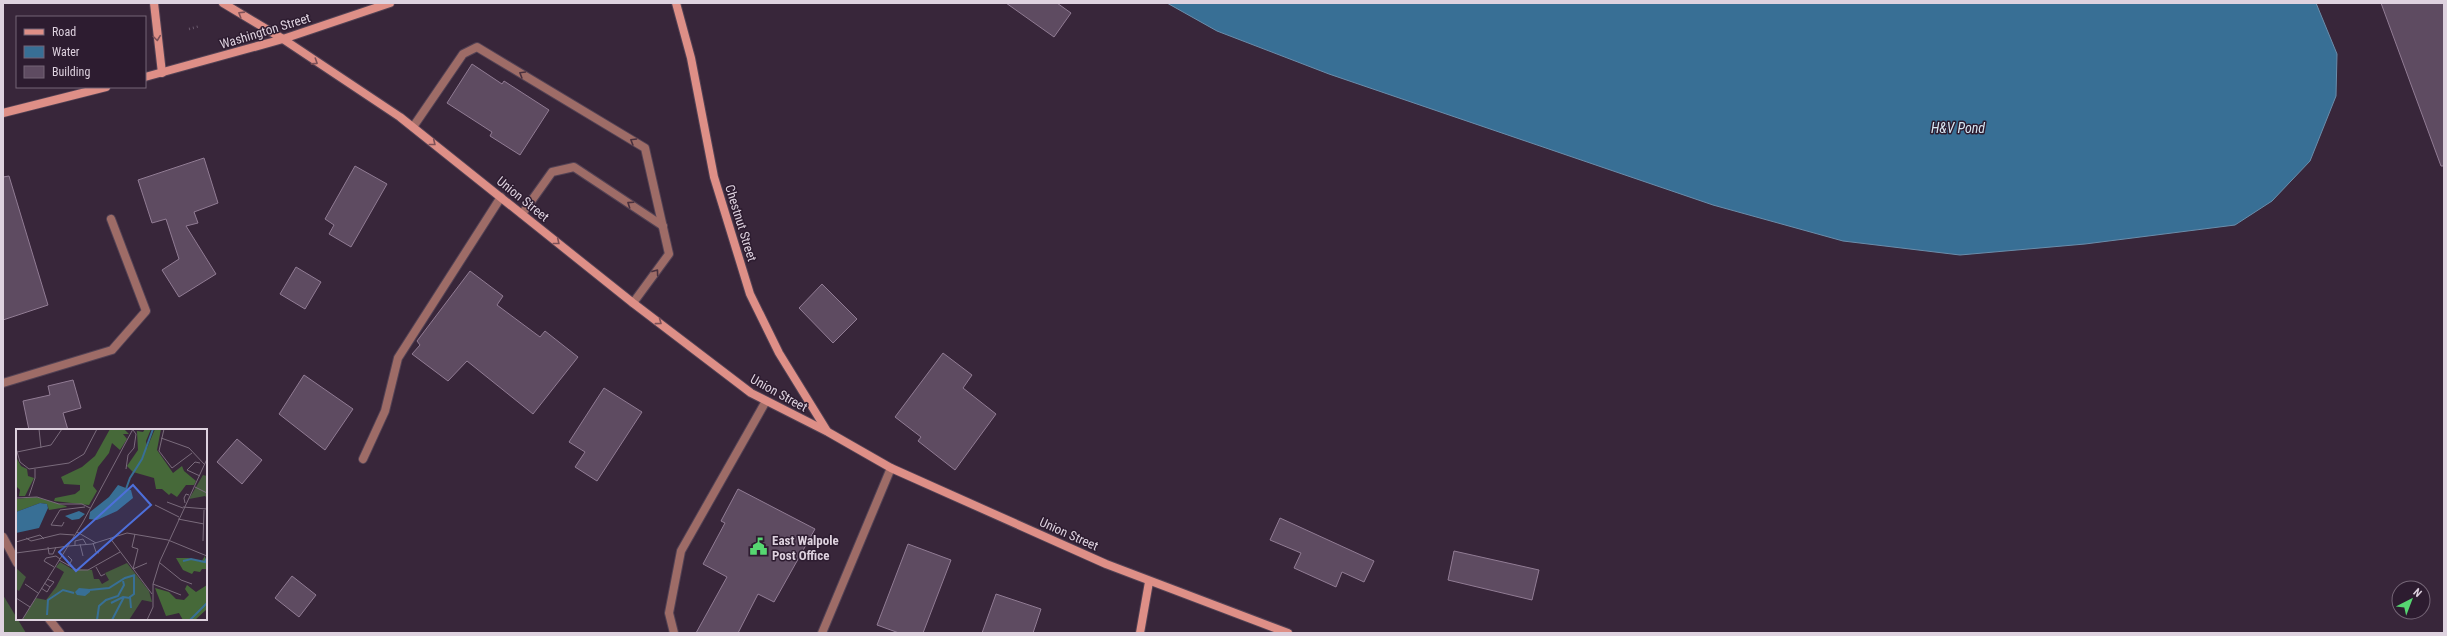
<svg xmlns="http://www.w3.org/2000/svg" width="2447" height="636" viewBox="0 0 2447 636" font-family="'Roboto Condensed',sans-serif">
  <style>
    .green { fill: #455b3e }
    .water { fill: #386f95; stroke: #6a8dab }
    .building { fill: #5e4b61; stroke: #917c94 }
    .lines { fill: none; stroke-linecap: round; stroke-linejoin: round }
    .lane-casing { stroke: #534254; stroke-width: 10 }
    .street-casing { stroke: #534254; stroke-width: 10 }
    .secondary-casing { stroke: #534254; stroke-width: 10 }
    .path { stroke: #6a5a6c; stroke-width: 2.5; stroke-dasharray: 1 3; stroke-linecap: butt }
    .lane { stroke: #9e6c67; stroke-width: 8 }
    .street { stroke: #9e6c67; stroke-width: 8 }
    .secondary { stroke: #de8f87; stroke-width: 8 }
    .oneway { stroke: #7d5057 }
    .oneway2 { stroke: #49303e }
    .labels { text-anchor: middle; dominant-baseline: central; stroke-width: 3; stroke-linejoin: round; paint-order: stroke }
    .street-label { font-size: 13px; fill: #ded2df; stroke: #2d1c30 }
    .poi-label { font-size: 13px; font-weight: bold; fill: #ded2df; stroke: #2d1c30; text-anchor: start }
    .water-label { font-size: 14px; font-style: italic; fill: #d7e6f2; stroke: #2d1c30 }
    .inset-river { fill: none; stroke: #386f95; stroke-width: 2 }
    .inset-road { fill: none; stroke: #7a6b7c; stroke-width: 1 }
    .view { fill: #4d6fda; fill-opacity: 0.15; stroke: #4d6fda; stroke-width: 2 }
    .inset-edge { fill: none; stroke: #ded2df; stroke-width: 2 }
  </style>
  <rect width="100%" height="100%" fill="#38263a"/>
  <path class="green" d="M 3,595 L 26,633 L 3,633 Z"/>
  <path class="water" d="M 1167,3 L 2316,3 L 2337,54 L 2336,96 L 2310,161 L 2272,201 L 2235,225 L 2085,244 L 1960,255 L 1843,241 L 1713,205 L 1329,74 L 1217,31 Z"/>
  <g class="building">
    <path d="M 1006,3 L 1057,3 L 1071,13 L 1054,37 Z"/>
    <path d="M 2381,3 L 2444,3 L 2444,166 L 2441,166 Z"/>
    <path d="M 472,64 L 502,84 L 504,81 L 549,110 L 520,155 L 490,136 L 492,132 L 447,103 Z"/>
    <path d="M 204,158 L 218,203 L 194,212 L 198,223 L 186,226 L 216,274 L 179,297 L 162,270 L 179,259 L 166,219 L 152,223 L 138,180 Z"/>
    <path d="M 355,166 L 387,184 L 351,247 L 329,234 L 334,225 L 325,219 Z"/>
    <path d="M 9,176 L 48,305 L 3,320 L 3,177 Z"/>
    <path d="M 296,267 L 321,282 L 305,309 L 280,294 Z"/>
    <path d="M 470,271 L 503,296 L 497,305 L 540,337 L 545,331 L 578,357 L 533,414 L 467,361 L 448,381 L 412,354 L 420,345 L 417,341 Z"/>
    <path d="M 822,284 L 857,319 L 833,343 L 799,308 Z"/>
    <path d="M 943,353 L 972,375 L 963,388 L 996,414 L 955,470 L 918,441 L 921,437 L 895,417 Z"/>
    <path d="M 304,375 L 353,409 L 325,450 L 279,414 Z"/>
    <path d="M 73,380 L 81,408 L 63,413 L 68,430 L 29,430 L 23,401 L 50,395 L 48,386 Z"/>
    <path d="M 604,388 L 642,412 L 597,481 L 575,467 L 585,452 L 569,442 Z"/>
    <path d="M 237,439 L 262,460 L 242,484 L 217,462 Z"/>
    <path d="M 738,489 L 815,529 L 774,602 L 758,594 L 738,633 L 696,633 L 727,577 L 703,564 L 725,523 L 721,521 Z"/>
    <path d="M 1280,518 L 1374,561 L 1364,582 L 1342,572 L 1336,587 L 1294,568 L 1301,553 L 1270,540 Z"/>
    <path d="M 908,544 L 951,560 L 923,633 L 899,633 L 877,625 Z"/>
    <path d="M 1454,551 L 1539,570 L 1532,600 L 1448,580 Z"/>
    <path d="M 292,576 L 316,595 L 299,617 L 275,598 Z"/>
    <path d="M 996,594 L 1041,609 L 1033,633 L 982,633 Z"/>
  </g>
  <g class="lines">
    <defs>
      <g id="lane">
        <path d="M 413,127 L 463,54 L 477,47 L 645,148 L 669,254 L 633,303"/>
        <path d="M 522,214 L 552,172 L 574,167 L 663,226"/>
        <path d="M 3,383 L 112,350 L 146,311 L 111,219"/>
        <path d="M 363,459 L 385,411 L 398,358 L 501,197"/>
        <path d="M 674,633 L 669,613 L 681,551 L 766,401"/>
        <path d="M 822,633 L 891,468"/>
      </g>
      <g id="street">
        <path d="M 3,537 L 17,563"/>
        <path d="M 49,619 L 60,633"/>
      </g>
      <g id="secondary">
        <path d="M 154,3 L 162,73"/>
        <path d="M 223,3 L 283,39 L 400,117 L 633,303 L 751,393 L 828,432 L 891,468 L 1106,564 L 1288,633"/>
        <path d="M 676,3 L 691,58 L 714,177 L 750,294 L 779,353 L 827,431"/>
        <path d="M 145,77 L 283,39 L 390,3"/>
        <path d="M 3,113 L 106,87"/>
        <path d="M 1140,633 L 1149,582"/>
      </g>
    </defs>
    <use href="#lane" class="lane-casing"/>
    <use href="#street" class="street-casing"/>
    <use href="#secondary" class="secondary-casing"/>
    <path class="path" d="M 189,29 L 200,26"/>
    <use href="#lane" class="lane"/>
    <use href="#street" class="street"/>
    <use href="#secondary" class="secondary"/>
  </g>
  <defs><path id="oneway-chevron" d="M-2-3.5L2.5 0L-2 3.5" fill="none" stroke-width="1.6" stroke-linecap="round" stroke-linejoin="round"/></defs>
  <g class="oneway">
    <use href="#oneway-chevron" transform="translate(241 14) rotate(-148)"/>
    <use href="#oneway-chevron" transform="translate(157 38) rotate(83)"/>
    <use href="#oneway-chevron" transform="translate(315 62) rotate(33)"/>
    <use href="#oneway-chevron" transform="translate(433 143) rotate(39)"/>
    <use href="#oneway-chevron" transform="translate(557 242) rotate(39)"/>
    <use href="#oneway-chevron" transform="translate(659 322) rotate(37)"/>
  </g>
  <g class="oneway2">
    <use href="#oneway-chevron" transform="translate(522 74) rotate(-149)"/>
    <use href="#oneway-chevron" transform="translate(633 141) rotate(-149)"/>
    <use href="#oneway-chevron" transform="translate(630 204) rotate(-146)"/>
    <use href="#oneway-chevron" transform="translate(656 272) rotate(-54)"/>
  </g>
  <defs>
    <symbol id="civic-bare" viewBox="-9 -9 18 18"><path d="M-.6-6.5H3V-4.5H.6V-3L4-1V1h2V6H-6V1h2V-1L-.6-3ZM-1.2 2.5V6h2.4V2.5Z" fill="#56d671" stroke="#2d1c30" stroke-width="2.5" paint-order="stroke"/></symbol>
  </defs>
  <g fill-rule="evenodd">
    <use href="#civic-bare" x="746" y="534" width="25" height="25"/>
  </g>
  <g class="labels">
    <g class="street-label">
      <text transform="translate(265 31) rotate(-17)">Washington Street</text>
      <text transform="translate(523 199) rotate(39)">Union Street</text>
      <text transform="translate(741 223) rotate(73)">Chestnut Street</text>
      <text transform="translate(779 393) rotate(29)">Union Street</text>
      <text transform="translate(1069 534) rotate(24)">Union Street</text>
    </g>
    <g class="poi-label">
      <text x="772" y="540">East Walpole<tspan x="772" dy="15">Post Office</tspan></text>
    </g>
    <g class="water-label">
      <text x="1958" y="128">H&amp;V Pond</text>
    </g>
  </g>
  <g transform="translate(16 429)">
    <rect width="191" height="191" fill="#38263a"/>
    <path d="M 187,46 L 191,47 L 191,69 L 189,67 L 173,70 ZM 44,133 L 56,140 L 76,141 L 78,150 L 83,150 L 86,155 L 93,151 L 89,144 L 111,134 L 133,162 L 136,173 L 126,171 L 113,191 L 6,191 L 20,169 L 30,171 L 40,158 L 48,143 L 40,138 ZM 0,139 L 10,148 L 3,162 L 0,160 Z" fill="#455b3e"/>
    <path d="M 94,0 L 108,0 L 113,5 L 107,5 L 111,10 L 104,21 L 96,14 L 93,24 L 82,38 L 77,57 L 81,62 L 73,76 L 38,72 L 39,69 L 59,65 L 64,61 L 64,56 L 48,55 L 45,48 L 66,38 L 79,27 ZM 129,0 L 135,0 L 130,12 L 131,19 L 139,0 L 145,0 L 141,21 L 157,44 L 166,37 L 168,42 L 180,52 L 178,56 L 170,56 L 161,68 L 155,64 L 153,66 L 146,60 L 140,60 L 138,49 L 117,43 L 111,37 L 122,21 L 121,2 L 127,3 ZM 0,28 L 5,37 L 11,40 L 12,47 L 18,49 L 9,67 L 3,67 L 4,61 L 0,57 ZM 20,68 L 50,77 L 51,78 L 33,81 L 31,75 L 24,74 L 0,83 L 0,70 ZM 189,127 L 191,140 L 186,140 L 184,143 L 178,142 L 176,145 L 167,141 L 160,129 L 172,129 L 185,133 ZM 171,156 L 180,163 L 191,156 L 191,180 L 179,191 L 167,191 L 163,184 L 150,187 L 139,159 L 153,163 L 160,170 L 168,171 L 173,166 L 169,160 Z" fill="#466939"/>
    <path d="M 102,56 L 115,61 L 117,69 L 101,82 L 81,91 L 73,90 L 74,83 L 93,68 ZM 24,74 L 31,75 L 32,79 L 23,99 L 0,104 L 0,83 ZM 63,82 L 69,85 L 63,90 L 56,91 L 49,87 ZM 63,159 L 74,160 L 74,163 L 69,167 L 61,166 L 59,163 Z" fill="#386f95"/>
    <path class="inset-river" d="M 110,60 L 114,49 L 126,30 L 137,0M 167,132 L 175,130 L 189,133 L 191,129M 73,161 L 93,159 L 109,149 L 119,146M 95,174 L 107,168 L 114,169M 115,179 L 114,168 L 118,165 L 118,147M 31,186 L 32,171 L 47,161 L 58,164M 81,191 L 83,177 L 90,171 L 102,167 L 108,156 L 107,152M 96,191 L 108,168M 174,191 L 191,174"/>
    <path class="inset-road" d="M 23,0 L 25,19M 148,0 L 143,22 L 156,39 L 176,24M 145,9 L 173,19 L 189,36M 0,19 L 4,33 L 13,40 L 53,34 L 68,25 L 81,0M 1,23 L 35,16 L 46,0M 184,34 L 179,33 L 171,41 L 184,47M 110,40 L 112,26 L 118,19 L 120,5 L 117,1M 179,58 L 191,64M 13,67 L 19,49 L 19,40M 0,69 L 21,68 L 43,75 L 66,75 L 74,79M 151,73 L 167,79M 169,74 L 168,69 L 170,65 L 173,66M 139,76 L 163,88M 167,78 L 191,80M 162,90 L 188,95M 48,93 L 46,97 L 35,96 L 44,81 L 69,78M 61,103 L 80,114M 10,109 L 15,112 L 44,105 L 58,106M 94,109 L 136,165M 187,112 L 188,81M 0,113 L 24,106 L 28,110M 77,114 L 80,123 L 83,124M 64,115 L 67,127M 59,116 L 59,112 L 67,110 L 70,115M 53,117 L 76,115 L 111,104 L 152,111 L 191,127M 32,118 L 33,125 L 37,125 L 40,118M 0,124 L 53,117M 52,127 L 56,131 L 52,137M 43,131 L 61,141 L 72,141 L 104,123M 144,134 L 165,151 L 176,155M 38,138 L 28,132 L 30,129 L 40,127 L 44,130M 80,138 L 85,147 L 89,145M 117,140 L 122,120 L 116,118 L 119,105M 117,140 L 131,134M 31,150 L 38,153 L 34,158M 9,155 L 22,164M 137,155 L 165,166M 25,159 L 31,163 L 34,158 L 28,154M 0,169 L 14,178M 6,191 L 67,93 L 117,0M 131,191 L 137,178 L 137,155 L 144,132 L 191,30"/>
    <path class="view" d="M 117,56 L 135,76 L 60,142 L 43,123 Z"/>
    <rect width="191" height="191" class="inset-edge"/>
  </g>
  <rect width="2447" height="636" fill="none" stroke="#ded2df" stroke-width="8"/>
  <rect x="16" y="16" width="130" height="72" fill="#2d1c30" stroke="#746576"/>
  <rect x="24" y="29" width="20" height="6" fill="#de8f87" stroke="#746576"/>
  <text x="52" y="36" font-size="12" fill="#ded2df">Road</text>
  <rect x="24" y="46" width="20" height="12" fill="#386f95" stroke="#746576"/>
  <text x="52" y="56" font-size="12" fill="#ded2df">Water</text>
  <rect x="24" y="66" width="20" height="12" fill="#5e4b61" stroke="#746576"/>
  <text x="52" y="76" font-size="12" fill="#ded2df">Building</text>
  <g transform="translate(2411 600) rotate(42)"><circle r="19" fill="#2d1c30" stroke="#746576"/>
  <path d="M0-3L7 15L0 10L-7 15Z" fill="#56d671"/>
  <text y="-6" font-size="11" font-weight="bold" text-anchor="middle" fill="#ded2df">N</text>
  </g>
</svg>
